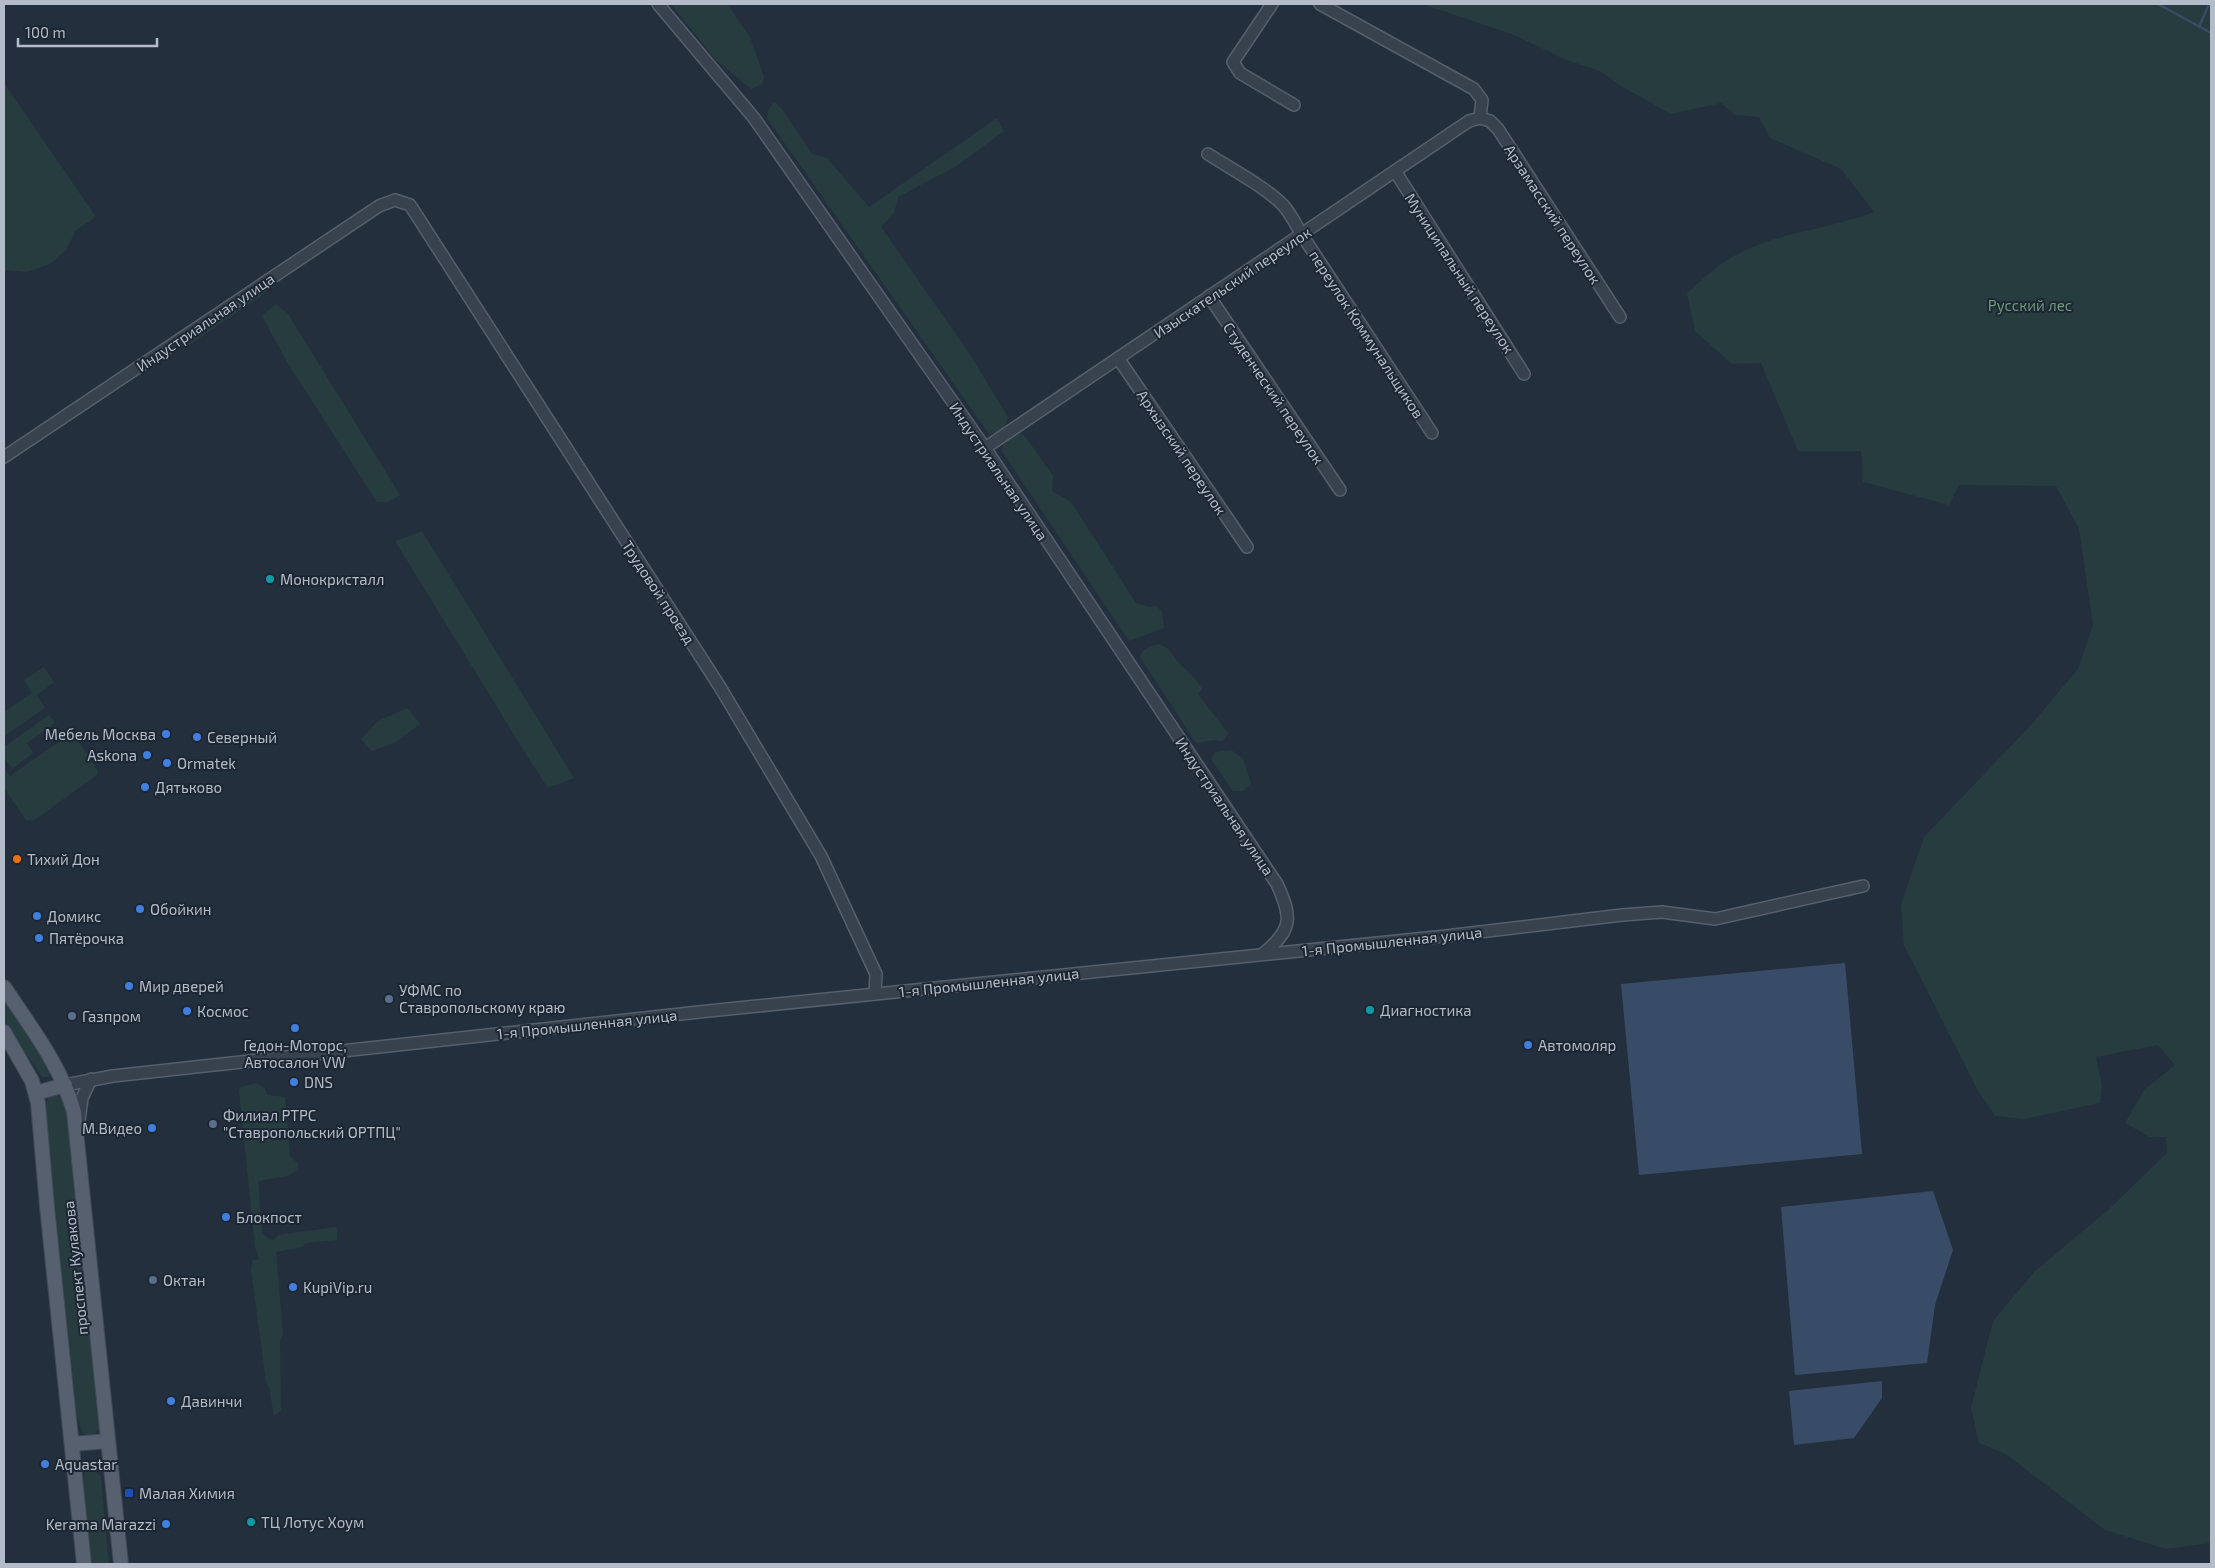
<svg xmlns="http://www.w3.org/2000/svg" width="2215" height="1568" viewBox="0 0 2215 1568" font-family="'Exo 2',sans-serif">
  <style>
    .green { fill: #263c3f }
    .water { fill: #394c67 }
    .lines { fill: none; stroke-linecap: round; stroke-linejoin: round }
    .stream { stroke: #394c67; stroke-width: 2.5 }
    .minor-casing { stroke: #565f6c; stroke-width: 14 }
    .major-casing { stroke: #414a57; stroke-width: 16 }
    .minor { stroke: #38414e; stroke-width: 11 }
    .major { stroke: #56606e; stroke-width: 14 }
    .culture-dot { fill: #0f9aa8; stroke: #1d2633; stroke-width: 2 }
    .shop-dot { fill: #3f7fe0; stroke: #1d2633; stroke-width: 2 }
    .food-dot { fill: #e8710a; stroke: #1d2633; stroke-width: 2 }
    .service-dot { fill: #5c6f8a; stroke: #1d2633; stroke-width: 2 }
    .transit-dot { fill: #1a4fb4; stroke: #1d2633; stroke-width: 2 }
    .labels { text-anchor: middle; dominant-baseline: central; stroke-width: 4; stroke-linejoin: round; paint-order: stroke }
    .street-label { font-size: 15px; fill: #b4bcc9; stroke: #1d2633 }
    .park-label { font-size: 15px; fill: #6b9a76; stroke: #1d2633 }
    .poi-label { font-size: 15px; fill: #b4bcc9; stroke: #1d2633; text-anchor: start }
  </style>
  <rect width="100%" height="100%" fill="#242f3e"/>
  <g class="green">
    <path d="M 671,4 L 727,4 L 750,37 L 764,77 L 762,84 L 751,89 L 716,60 Z"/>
    <path d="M 1422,4 L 2211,4 L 2211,1543 L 2166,1549 L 2105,1530 L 2006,1454 L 1979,1443 L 1971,1408 L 1993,1321 L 2035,1271 L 2108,1210 L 2167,1153 L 2166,1137 L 2150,1137 L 2125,1123 L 2144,1090 L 2175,1065 L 2158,1045 L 2096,1057 L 2102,1085 L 2100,1103 L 2024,1119 L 1995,1116 L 1977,1089 L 1904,945 L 1901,904 L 1924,837 L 2030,726 L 2078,669 L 2093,625 L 2079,529 L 2056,486 L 1959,485 L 1949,505 L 1863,482 L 1861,451 L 1798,451 L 1761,363 L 1732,364 L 1695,331 L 1687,293 C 1701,281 1716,266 1732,257 C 1775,232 1828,230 1874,212 L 1841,169 L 1770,138 L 1759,117 L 1735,115 L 1721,103 L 1671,114 L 1621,86 L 1600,71 L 1564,59 L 1514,35 Z"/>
    <path d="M 4,83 L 96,217 L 76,230 L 66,250 L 50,264 L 27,272 L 4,270 Z"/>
    <path d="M 774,102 L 782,109 L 812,154 L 827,158 L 869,207 L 997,118 L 1004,131 L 955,167 L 898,197 L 894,213 L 881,227 L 969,353 L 1008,417 C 1006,429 1001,432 989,434 L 767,118 L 768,110 Z"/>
    <path d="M 270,282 L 275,283 L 271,289 L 186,347 L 183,343 Z"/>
    <path d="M 276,304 L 288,314 L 400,495 L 388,502 L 377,502 L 287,362 L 262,316 Z"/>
    <path d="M 1020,433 L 1025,436 L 1053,476 L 1052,491 L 1071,502 L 1136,603 L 1150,607 L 1156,605 L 1162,612 L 1164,628 L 1129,641 L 1002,451 L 1003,445 Z"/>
    <path d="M 422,531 L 574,778 L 548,788 L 527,756 L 395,541 Z"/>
    <path d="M 1159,644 C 1171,648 1173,657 1181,665 C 1190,673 1196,678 1202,689 L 1198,694 L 1228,733 L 1225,739 L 1221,741 L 1214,740 L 1196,743 L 1140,657 C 1143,648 1151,646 1159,644 Z"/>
    <path d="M 44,667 L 54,682 L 37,695 L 45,708 L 4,736 L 4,712 L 32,693 L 24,680 Z"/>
    <path d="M 407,708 L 420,724 L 396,742 L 372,751 L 361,739 L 378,721 Z"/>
    <path d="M 49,715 L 55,723 L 27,743 L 33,753 L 12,769 L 4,757 L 4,747 Z"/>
    <path d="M 70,734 L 75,736 L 98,771 L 97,775 L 33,821 L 26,820 L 4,788 L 4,768 L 10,776 Z"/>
    <path d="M 1231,750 L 1243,759 L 1251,783 L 1243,791 L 1233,791 L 1211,759 L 1215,752 Z"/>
    <path d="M 4,1000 L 47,1066 L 51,1073 L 49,1077 L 42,1077 L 4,1021 Z"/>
    <path d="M 257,1083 L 265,1088 L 267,1095 L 285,1097 L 290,1156 L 299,1164 L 296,1171 L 287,1176 L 258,1181 L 262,1233 L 269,1239 L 274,1240 L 278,1235 L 335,1227 L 337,1229 L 337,1240 L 305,1243 L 303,1247 L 276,1252 L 283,1335 L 280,1341 L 281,1410 L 274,1416 L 269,1387 L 266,1382 L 251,1269 L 253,1260 L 259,1259 L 255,1247 L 239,1091 L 241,1087 Z"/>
    <path d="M 56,1094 L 66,1104 L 68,1116 L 100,1426 L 99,1430 L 92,1436 L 83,1433 L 77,1418 L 45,1107 L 48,1098 Z"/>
    <path d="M 93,1469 L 101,1477 L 109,1564 L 92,1564 L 83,1479 L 85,1472 Z"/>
  </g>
  <g class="water">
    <path d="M 1845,963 L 1862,1154 L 1639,1175 L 1621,984 Z"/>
    <path d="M 1933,1191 L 1953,1250 L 1935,1305 L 1927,1363 L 1795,1375 L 1781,1207 Z"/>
    <path d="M 1882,1381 L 1882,1398 L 1854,1438 L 1794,1445 L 1789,1391 Z"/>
  </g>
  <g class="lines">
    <g class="stream">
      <path d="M 2158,4 L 2211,33"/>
      <path d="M 2199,27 L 2209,4"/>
    </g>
    <defs>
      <g id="minor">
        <path d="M 658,4 L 754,118 L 985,448 L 1277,884 C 1292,917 1293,929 1264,953"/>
        <path d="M 1272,4 L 1233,62 L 1240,73 L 1294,105"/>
        <path d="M 1320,4 L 1474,89 L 1482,100 L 1480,118"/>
        <path d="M 1480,118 L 1490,121 L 1498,129 L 1620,317"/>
        <path d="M 1208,154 C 1231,169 1264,186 1283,205 C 1291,214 1296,225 1302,235 L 1432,433"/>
        <path d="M 1395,171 L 1524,374"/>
        <path d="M 1209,296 L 1340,490"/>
        <path d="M 1118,358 L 1247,547"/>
        <path d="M 985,448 L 1469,121 L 1480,118"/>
        <path d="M 4,457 L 379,206 L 395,200 L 410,205 L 720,687 L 821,856 L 876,974 L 875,994"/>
        <path d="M 65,1085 L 113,1076 L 699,1012 L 1446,936 L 1622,915 L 1662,912 L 1715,919 L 1863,886"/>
        <path d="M 79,1121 L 82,1098 L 91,1079"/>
      </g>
      <g id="major">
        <path d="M 4,987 C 30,1026 61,1066 74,1112 L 121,1564"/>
        <path d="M 4,1032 L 32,1081 L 38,1103 L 47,1206 L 84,1564"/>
        <path d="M 36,1093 L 65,1085"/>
        <path d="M 72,1444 L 108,1441"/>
      </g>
    </defs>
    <use href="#minor" class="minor-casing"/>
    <use href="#major" class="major-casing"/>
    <use href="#minor" class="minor"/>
    <use href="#major" class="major"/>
  </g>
  <g class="culture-dot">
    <circle cx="270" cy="579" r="5"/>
    <circle cx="1370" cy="1010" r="5"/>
    <circle cx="251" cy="1522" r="5"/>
  </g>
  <g class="shop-dot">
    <circle cx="166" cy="734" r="5"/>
    <circle cx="197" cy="737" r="5"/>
    <circle cx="147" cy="755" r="5"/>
    <circle cx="167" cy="763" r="5"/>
    <circle cx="145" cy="787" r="5"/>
    <circle cx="140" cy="909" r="5"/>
    <circle cx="37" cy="916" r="5"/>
    <circle cx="39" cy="938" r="5"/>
    <circle cx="129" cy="986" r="5"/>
    <circle cx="187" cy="1011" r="5"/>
    <circle cx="295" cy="1028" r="5"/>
    <circle cx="1528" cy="1045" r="5"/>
    <circle cx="294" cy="1082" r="5"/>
    <circle cx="152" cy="1128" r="5"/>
    <circle cx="226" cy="1217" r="5"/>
    <circle cx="293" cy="1287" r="5"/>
    <circle cx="171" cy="1401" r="5"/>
    <circle cx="45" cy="1464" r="5"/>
    <circle cx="166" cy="1524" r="5"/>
  </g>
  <circle class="food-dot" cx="17" cy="859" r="5"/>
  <g class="service-dot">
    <circle cx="389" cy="999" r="5"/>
    <circle cx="72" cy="1016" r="5"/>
    <circle cx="213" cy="1124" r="5"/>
    <circle cx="153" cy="1280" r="5"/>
  </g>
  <rect class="transit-dot" x="124" y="1488" width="10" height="10" rx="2.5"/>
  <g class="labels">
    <g class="street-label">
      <text transform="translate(1553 214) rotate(57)">Арзамасский переулок</text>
      <text transform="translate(1460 273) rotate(57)">Муниципальный переулок</text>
      <text transform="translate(1232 282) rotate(-34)">Изыскательский переулок</text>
      <text transform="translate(205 322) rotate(-34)">Индустриальная улица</text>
      <text transform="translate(1367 334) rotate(57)">переулок Коммунальщиков</text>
      <text transform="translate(1274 393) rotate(56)">Студенческий переулок</text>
      <text transform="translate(1182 452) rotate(56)">Архызский переулок</text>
      <text transform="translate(999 471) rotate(56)">Индустриальная улица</text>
      <text transform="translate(659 592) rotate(57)">Трудовой проезд</text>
      <text transform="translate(1225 806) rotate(56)">Индустриальная улица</text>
      <text transform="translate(1392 941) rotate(-6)">1-я Промышленная улица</text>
      <text transform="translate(989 982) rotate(-6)">1-я Промышленная улица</text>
      <text transform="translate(587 1024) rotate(-6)">1-я Промышленная улица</text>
      <text transform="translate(75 1268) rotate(-96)">проспект Кулакова</text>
    </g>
    <g class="park-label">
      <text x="2030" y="305">Русский лес</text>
    </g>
    <g class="poi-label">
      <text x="280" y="579">Монокристалл</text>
      <text x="156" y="734" text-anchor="end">Мебель Москва</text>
      <text x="207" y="737">Северный</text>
      <text x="137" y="755" text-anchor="end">Askona</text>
      <text x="177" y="763">Ormatek</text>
      <text x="155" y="787">Дятьково</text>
      <text x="27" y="859">Тихий Дон</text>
      <text x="150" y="909">Обойкин</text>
      <text x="47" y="916">Домикс</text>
      <text x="49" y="938">Пятёрочка</text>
      <text x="139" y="986">Мир дверей</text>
      <text x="399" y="990">УФМС по<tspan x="399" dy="17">Ставропольскому краю</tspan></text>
      <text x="1380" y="1010">Диагностика</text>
      <text x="197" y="1011">Космос</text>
      <text x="82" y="1016">Газпром</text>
      <text x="295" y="1045" text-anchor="middle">Гедон-Моторс,<tspan x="295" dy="17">Автосалон VW</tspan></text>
      <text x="1538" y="1045">Автомоляр</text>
      <text x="304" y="1082">DNS</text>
      <text x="223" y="1115">Филиал РТРС<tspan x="223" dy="17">"Ставропольский ОРТПЦ"</tspan></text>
      <text x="142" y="1128" text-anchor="end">М.Видео</text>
      <text x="236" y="1217">Блокпост</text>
      <text x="163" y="1280">Октан</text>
      <text x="303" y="1287">KupiVip.ru</text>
      <text x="181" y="1401">Давинчи</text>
      <text x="55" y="1464">Aquastar</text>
      <text x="139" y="1493">Малая Химия</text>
      <text x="261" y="1522">ТЦ Лотус Хоум</text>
      <text x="156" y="1524" text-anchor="end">Kerama Marazzi</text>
    </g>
  </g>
  <rect width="2215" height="1568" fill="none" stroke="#b4bcc9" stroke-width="10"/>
  <path d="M18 38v8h139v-8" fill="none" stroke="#b4bcc9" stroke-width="2.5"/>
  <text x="25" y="38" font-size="15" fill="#b4bcc9" stroke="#1d2633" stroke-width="4" paint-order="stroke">100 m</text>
</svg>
